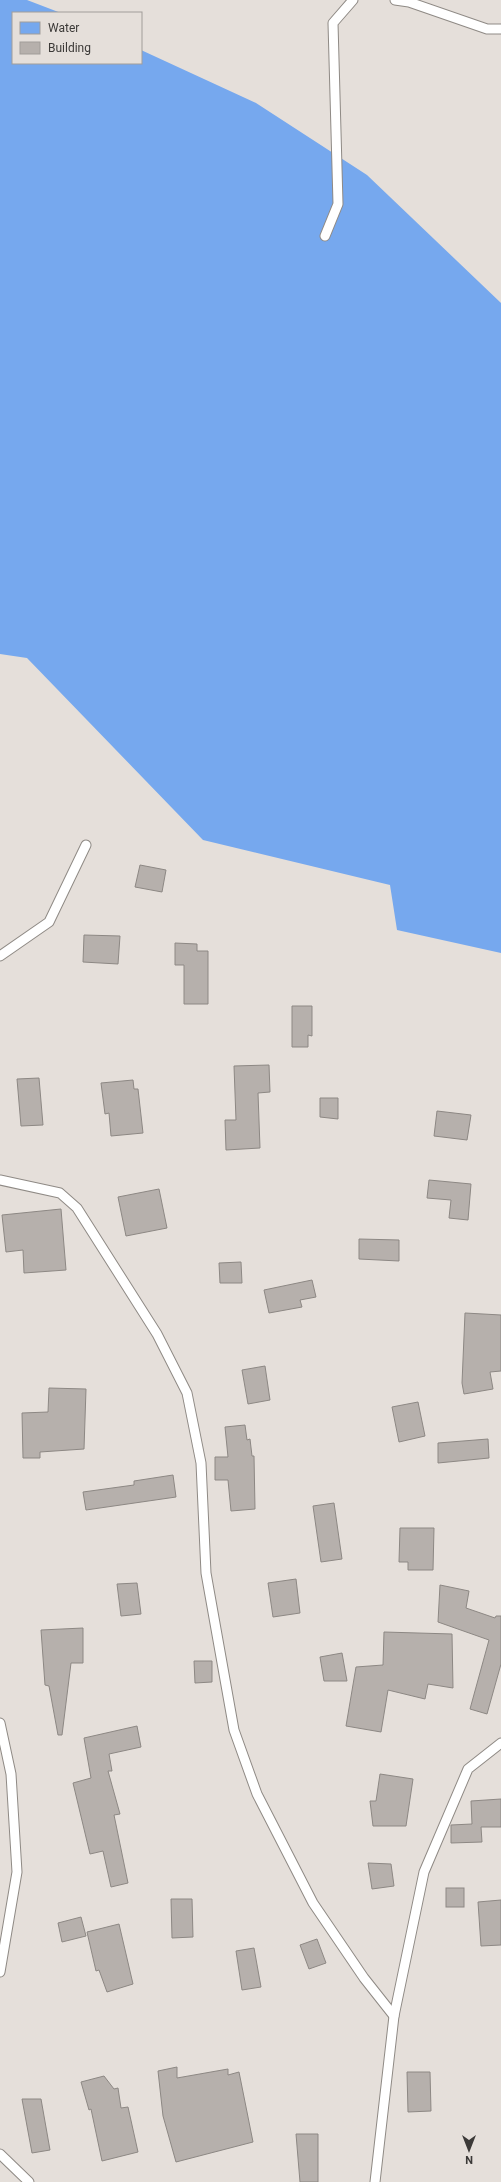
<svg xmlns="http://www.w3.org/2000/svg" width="501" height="2182" viewBox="0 0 501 2182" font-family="Roboto,sans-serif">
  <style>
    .water { fill: #76a8ee }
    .building { fill: #b6b0ac; stroke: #8d8884 }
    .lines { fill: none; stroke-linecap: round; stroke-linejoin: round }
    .service-casing { stroke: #8f8a85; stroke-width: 11 }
    .service { stroke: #fff; stroke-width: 9 }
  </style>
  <rect width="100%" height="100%" fill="#e5dfda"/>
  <path class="water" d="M 0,0 L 27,0 L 61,13 L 13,13 L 13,63 L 141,63 L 141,50 L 256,103 L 367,175 L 501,303 L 501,953 L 397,930 L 390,885 L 203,840 L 27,658 L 0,654 Z"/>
  <g class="building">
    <path d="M 140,865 L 166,870 L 162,892 L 135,887 Z"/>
    <path d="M 84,935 L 120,936 L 118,964 L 83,962 Z"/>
    <path d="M 175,943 L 197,944 L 197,951 L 208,951 L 208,1004 L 184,1004 L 184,965 L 175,965 Z"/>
    <path d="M 292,1006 L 312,1006 L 312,1036 L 308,1035 L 308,1047 L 292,1047 Z"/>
    <path d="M 269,1065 L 270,1092 L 258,1093 L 260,1148 L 226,1150 L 225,1120 L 236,1120 L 234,1066 Z"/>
    <path d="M 39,1078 L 43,1125 L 21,1126 L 17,1079 Z"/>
    <path d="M 133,1080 L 134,1089 L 138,1089 L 143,1133 L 111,1136 L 109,1113 L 105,1114 L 101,1083 Z"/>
    <path d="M 320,1098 L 338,1098 L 338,1119 L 320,1117 Z"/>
    <path d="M 437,1111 L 471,1115 L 467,1140 L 434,1136 Z"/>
    <path d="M 429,1180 L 471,1184 L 468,1220 L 449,1218 L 451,1200 L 427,1198 Z"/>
    <path d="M 159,1189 L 167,1228 L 126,1236 L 118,1197 Z"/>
    <path d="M 61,1209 L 66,1270 L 24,1273 L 23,1250 L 6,1252 L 2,1215 Z"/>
    <path d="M 359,1239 L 399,1240 L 399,1261 L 359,1259 Z"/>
    <path d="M 241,1262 L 242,1283 L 220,1283 L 219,1263 Z"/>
    <path d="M 312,1280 L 316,1297 L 300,1300 L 302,1307 L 269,1313 L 264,1290 Z"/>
    <path d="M 465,1313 L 501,1315 L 501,1371 L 490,1372 L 493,1389 L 464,1394 L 462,1383 Z"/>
    <path d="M 265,1366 L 270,1400 L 248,1404 L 242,1370 Z"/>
    <path d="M 49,1388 L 86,1389 L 84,1449 L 40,1452 L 40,1458 L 23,1458 L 22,1413 L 48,1412 Z"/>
    <path d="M 418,1402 L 425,1436 L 399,1442 L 392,1407 Z"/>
    <path d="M 245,1425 L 247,1440 L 250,1439 L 252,1456 L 254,1456 L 255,1509 L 231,1511 L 228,1480 L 215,1480 L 215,1457 L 228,1457 L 225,1427 Z"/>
    <path d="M 488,1439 L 489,1458 L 438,1463 L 438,1443 Z"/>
    <path d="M 173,1475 L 176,1497 L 86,1510 L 83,1492 L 134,1485 L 134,1481 Z"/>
    <path d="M 334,1503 L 342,1559 L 321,1562 L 313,1506 Z"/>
    <path d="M 400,1528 L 434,1528 L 433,1570 L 408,1570 L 408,1562 L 399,1562 Z"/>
    <path d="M 296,1579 L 300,1613 L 273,1617 L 268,1583 Z"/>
    <path d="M 137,1583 L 141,1614 L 121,1616 L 117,1584 Z"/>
    <path d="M 440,1585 L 469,1591 L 466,1608 L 495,1618 L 496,1616 L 501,1616 L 501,1664 L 487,1714 L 470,1709 L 489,1640 L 438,1622 Z"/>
    <path d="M 83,1628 L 83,1663 L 71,1663 L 62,1735 L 58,1735 L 49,1686 L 45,1685 L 41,1630 Z"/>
    <path d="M 384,1632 L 452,1634 L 453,1688 L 428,1684 L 425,1699 L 388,1690 L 381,1732 L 346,1726 L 356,1667 L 383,1665 Z"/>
    <path d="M 342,1653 L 347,1681 L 324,1681 L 320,1657 Z"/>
    <path d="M 194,1661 L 212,1661 L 212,1682 L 195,1683 Z"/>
    <path d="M 137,1726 L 141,1747 L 109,1754 L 112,1771 L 108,1771 L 120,1814 L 114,1815 L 128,1883 L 111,1887 L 103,1851 L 90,1854 L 73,1783 L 91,1778 L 84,1738 Z"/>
    <path d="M 380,1774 L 413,1779 L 406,1826 L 373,1826 L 370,1801 L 376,1801 Z"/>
    <path d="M 501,1799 L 501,1827 L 481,1827 L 482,1842 L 451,1843 L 451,1825 L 472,1824 L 471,1801 Z"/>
    <path d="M 368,1863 L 391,1864 L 394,1886 L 372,1889 Z"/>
    <rect x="446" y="1888" width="18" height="19"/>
    <path d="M 171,1899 L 192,1899 L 193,1937 L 172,1938 Z"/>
    <path d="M 501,1900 L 501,1945 L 481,1946 L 478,1902 Z"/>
    <path d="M 81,1917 L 86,1936 L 62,1942 L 58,1923 Z"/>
    <path d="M 119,1924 L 133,1984 L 107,1992 L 99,1970 L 96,1971 L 87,1932 Z"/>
    <path d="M 317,1939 L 326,1963 L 309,1969 L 300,1945 Z"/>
    <path d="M 254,1948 L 261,1987 L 242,1990 L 236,1951 Z"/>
    <path d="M 177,2067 L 177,2078 L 228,2069 L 228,2075 L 239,2072 L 253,2142 L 176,2162 L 163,2116 L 158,2071 Z"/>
    <path d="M 407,2072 L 430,2072 L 431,2111 L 408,2112 Z"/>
    <path d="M 104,2076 L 114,2089 L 118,2088 L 121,2108 L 128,2107 L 138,2152 L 102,2161 L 91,2109 L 89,2110 L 81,2082 Z"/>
    <path d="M 22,2099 L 41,2099 L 50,2150 L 32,2153 Z"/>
    <path d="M 296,2134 L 318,2134 L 318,2182 L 300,2182 Z"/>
  </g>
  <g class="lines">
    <defs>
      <g id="service">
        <path d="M 395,0 L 409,2 L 487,29 L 501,29"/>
        <path d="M 325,236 L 338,204 L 333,23 L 353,0"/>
        <path d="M 0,956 L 49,922 L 86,845"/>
        <path d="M 0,1180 L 60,1193 L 77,1208 L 157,1334 L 187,1393 L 201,1463 L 206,1573 L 234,1730 L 257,1794 L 313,1903 L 364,1978 L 394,2016"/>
        <path d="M 0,1723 L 11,1774 L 17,1872 L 0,1972"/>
        <path d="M 0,2154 L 29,2182"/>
        <path d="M 375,2182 L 394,2016 L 424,1872 L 468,1769 L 501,1743"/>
      </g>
    </defs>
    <use href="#service" class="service-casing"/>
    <use href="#service" class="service"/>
  </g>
  <rect x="12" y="12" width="130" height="52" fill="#e5dfda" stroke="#a19d99"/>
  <rect x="20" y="22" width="20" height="12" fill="#76a8ee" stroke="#a19d99"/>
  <text x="48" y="32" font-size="12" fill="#3c3a38">Water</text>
  <rect x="20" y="42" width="20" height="12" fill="#b6b0ac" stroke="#a19d99"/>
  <text x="48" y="52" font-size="12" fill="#3c3a38">Building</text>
  <g transform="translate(469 2150) rotate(180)" stroke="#e5dfda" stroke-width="3" paint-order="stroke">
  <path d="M0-3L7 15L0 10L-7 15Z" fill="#3c3a38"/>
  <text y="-6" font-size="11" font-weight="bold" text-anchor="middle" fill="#3c3a38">N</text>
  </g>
</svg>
